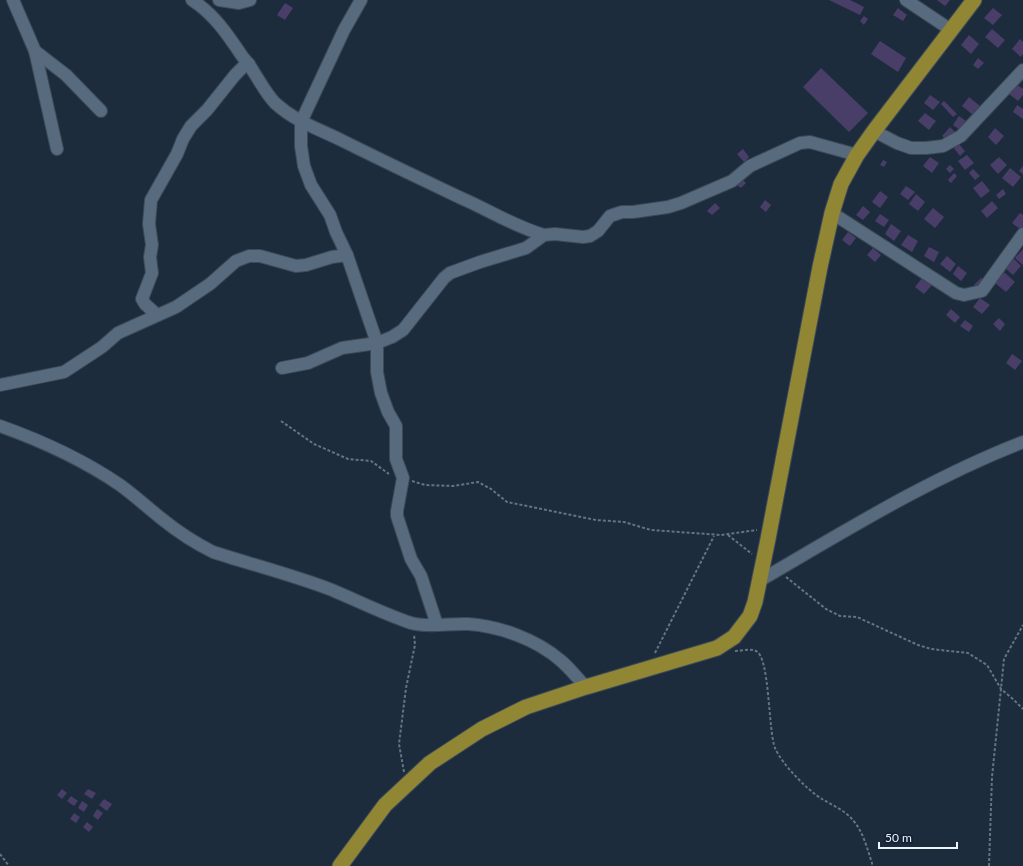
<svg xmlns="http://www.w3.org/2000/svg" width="1023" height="866" viewBox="0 0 1023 866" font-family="Lato,sans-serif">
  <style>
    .building { fill: #493e68 }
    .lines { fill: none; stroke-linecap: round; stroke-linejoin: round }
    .minor-casing { stroke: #3c4a58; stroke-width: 14 }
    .major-casing { stroke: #3c4a58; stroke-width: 17 }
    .path { stroke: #667381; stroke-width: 2; stroke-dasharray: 3 2; stroke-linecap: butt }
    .minor { stroke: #586a7d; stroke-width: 12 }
    .major { stroke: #908633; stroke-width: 15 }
  </style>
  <rect width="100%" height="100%" fill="#1c2c3d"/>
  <g class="building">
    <path d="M 829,0 L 850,0 L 864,7 L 860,15 Z"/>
    <path d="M 937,0 L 950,0 L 945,6 Z"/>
    <path d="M 285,3 L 293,8 L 285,20 L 277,15 Z"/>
    <path d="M 898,8 L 907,15 L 903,21 L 893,15 Z"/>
    <path d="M 993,8 L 1002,15 L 993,25 L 984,18 Z"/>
    <path d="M 864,16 L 868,19 L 864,25 L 860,21 Z"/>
    <path d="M 992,29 L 1005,40 L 998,48 L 985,37 Z"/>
    <path d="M 969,35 L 979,44 L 971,54 L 961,45 Z"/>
    <path d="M 1020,39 L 1023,42 L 1023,54 L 1021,57 L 1012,49 Z"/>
    <path d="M 880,41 L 906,58 L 898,72 L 871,54 Z"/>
    <path d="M 978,58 L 984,63 L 978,69 L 973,65 Z"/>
    <path d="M 821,68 L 868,113 L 849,132 L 803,87 Z"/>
    <path d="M 1016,84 L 1023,89 L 1023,95 L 1018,101 L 1009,94 Z"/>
    <path d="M 930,95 L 940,102 L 933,110 L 924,103 Z"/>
    <path d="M 969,97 L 980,106 L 973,115 L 962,106 Z"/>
    <path d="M 944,101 L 957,114 L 953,117 L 941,104 Z"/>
    <path d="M 1017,105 L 1023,109 L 1023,119 L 1013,112 Z"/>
    <path d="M 925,113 L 936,121 L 929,130 L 918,121 Z"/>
    <path d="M 959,116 L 966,121 L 960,130 L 953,125 Z"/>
    <path d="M 950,127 L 956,133 L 949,141 L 942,136 Z"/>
    <path d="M 995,128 L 1004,136 L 996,145 L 988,137 Z"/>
    <path d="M 958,143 L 965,151 L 960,156 L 953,147 Z"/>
    <path d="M 743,149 L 749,157 L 744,162 L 737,154 Z"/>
    <path d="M 967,155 L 974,163 L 965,170 L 958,161 Z"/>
    <path d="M 930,157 L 939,163 L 932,173 L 923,166 Z"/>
    <path d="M 999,157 L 1007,165 L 998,174 L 990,165 Z"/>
    <path d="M 883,160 L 887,162 L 884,167 L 880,165 Z"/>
    <path d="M 950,165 L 954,169 L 950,173 L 946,169 Z"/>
    <path d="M 1023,166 L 1023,174 L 1019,171 Z"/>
    <path d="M 1010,168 L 1021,177 L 1013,187 L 1002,178 Z"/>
    <path d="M 973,169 L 980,176 L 975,180 L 969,173 Z"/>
    <path d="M 954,173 L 957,176 L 951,183 L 948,180 Z"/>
    <path d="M 742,179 L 746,183 L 741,188 L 737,185 Z"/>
    <path d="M 982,181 L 990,191 L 981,198 L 973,188 Z"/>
    <path d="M 906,186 L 915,192 L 908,200 L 900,194 Z"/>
    <path d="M 1003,189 L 1006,194 L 999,199 L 996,195 Z"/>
    <path d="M 880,191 L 888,197 L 880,208 L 872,202 Z"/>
    <path d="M 916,194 L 925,202 L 918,211 L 909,204 Z"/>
    <path d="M 765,200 L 771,205 L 766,212 L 760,207 Z"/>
    <path d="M 992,201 L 998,208 L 987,218 L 981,211 Z"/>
    <path d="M 715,203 L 720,208 L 712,215 L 707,211 Z"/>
    <path d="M 863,206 L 870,212 L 863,220 L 856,215 Z"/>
    <path d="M 933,208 L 944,217 L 935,228 L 924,219 Z"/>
    <path d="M 1020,213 L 1023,215 L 1023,228 L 1021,230 L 1012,223 Z"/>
    <path d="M 880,214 L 889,220 L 884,227 L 875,221 Z"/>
    <path d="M 891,224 L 901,231 L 894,241 L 885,234 Z"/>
    <path d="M 848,232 L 856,238 L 850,246 L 842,240 Z"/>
    <path d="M 908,235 L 918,241 L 912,252 L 901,245 Z"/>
    <path d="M 929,247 L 939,252 L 934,262 L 924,256 Z"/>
    <path d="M 873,248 L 881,255 L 875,262 L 867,255 Z"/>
    <path d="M 1023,249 L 1023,265 L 1015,258 Z"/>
    <path d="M 947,256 L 956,264 L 950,272 L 940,264 Z"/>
    <path d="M 1013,258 L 1021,266 L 1013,275 L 1004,267 Z"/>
    <path d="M 958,266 L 967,273 L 961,281 L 953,274 Z"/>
    <path d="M 1004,272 L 1015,282 L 1006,292 L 995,283 Z"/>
    <path d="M 922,278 L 932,285 L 924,294 L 915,287 Z"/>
    <path d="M 981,278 L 987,282 L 980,290 L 974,285 Z"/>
    <path d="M 980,298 L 990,305 L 982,314 L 973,307 Z"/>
    <path d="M 951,309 L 960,317 L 955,323 L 946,315 Z"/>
    <path d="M 999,318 L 1005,324 L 1000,331 L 993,324 Z"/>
    <path d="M 965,320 L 973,326 L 969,332 L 960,326 Z"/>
    <path d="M 1012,354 L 1022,361 L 1015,370 L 1006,363 Z"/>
    <path d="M 62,789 L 67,793 L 62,799 L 57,795 Z"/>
    <path d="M 88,789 L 96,793 L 92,799 L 84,794 Z"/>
    <path d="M 71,796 L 78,801 L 74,806 L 67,801 Z"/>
    <path d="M 104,799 L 112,804 L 107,811 L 99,805 Z"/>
    <path d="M 82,801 L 88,805 L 84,812 L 78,808 Z"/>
    <path d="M 97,809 L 103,813 L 98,820 L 93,816 Z"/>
    <path d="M 74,813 L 80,817 L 76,823 L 70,819 Z"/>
    <path d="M 87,822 L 93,827 L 89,832 L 83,827 Z"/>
  </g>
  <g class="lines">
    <defs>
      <g id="minor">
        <path d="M 13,0 L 35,51 L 57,149"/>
        <path d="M 192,0 C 214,14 228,35 242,56 C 246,61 250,65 253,71 C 261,83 265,92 275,103 C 296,122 317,128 341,140 C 381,160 421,179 461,198 C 489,210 515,227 544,235"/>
        <path d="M 219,0 L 239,3 L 250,0"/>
        <path d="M 361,0 L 344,30 L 301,122 L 301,146 L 304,166 L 311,185 L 330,215 L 336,232 L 347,255 L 377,343 L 377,372 L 381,393 L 388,412 L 396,426 L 396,459 L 403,478 L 397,511 L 397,516 L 411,559 L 421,576 L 437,625"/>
        <path d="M 906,0 L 951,30"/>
        <path d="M 35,51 L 66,75 L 101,111"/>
        <path d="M 874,131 L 897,143 L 911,148 L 926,148 L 943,146 L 961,136 L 1023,70"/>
        <path d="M 832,213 L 956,293 L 964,295 L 982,291 L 1023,234"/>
        <path d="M 157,315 L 145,304 L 142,299 L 152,273 L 150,257 L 152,245 L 149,224 L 151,200 L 177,154 L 183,139 L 191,126 L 207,110 L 235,75 L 243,67 L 249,64"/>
        <path d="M 282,368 L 308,363 L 342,348 L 377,343 L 392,337 L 403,330 L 444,278 L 450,273 L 480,262 L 526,248 L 544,235 L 555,234 L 583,237 L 590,236 L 598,231 L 610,216 L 622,212 L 633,212 L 668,207 L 681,203 L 732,181 L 750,166 L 800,143 L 810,142 L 857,155"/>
        <path d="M 0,385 L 64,372 L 102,347 L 118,333 L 176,307 L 210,284 L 236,261 L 249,256 L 260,256 L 296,266 L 306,265 L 332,257 L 347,255"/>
        <path d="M 0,426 C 42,441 82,459 120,485 C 134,495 148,508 162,519 C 178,532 195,543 213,552 C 253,565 293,575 332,590 C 358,601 384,614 411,623 C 428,628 451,623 468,624 C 500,626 537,640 560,660 C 570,668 577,678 586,687"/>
        <path d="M 759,581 C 845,531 930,478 1023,442"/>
      </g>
      <path id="major" d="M 340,866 L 385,805 L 430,763 L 482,729 L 526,707 L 586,687 L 717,648 L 734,637 L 750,616 L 755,602 L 768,539 L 820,267 L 832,213 L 841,184 L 857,155 L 874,131 L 974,0"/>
    </defs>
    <use href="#minor" class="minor-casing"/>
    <use href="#major" class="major-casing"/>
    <g class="path">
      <path d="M 281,421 L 314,444 L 348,459 L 371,461 L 389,474"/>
      <path d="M 412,481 L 425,485 L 453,486 L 478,482 L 491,489 L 507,502 L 596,520 L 624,522 L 651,530 L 721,535 L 757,530"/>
      <path d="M 728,535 L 752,554"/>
      <path d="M 786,577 L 826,609 L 840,616 L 857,617 L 918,645 L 931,649 L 968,653 L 987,665 L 1001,689 L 1014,700 L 1023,709"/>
      <path d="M 735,651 C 742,651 750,648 756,651 C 770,657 768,730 775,748 C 782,764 807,790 822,799 C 832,805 844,810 852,819 C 863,831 867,848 872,863 L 872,866"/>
      <path d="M 655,653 L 714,536"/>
      <path d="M 404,772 L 399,744 L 406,688 L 415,645 L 414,634"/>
      <path d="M 0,854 L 9,866"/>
      <path d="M 989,866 L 992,777 L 1004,659 L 1023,625"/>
    </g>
    <use href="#minor" class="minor"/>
    <use href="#major" class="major"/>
  </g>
  <path d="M879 842v6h78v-6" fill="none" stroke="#ecf4fe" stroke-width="2"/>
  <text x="885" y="842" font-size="12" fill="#ecf4fe" stroke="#122232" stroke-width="3" paint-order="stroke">50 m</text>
</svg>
